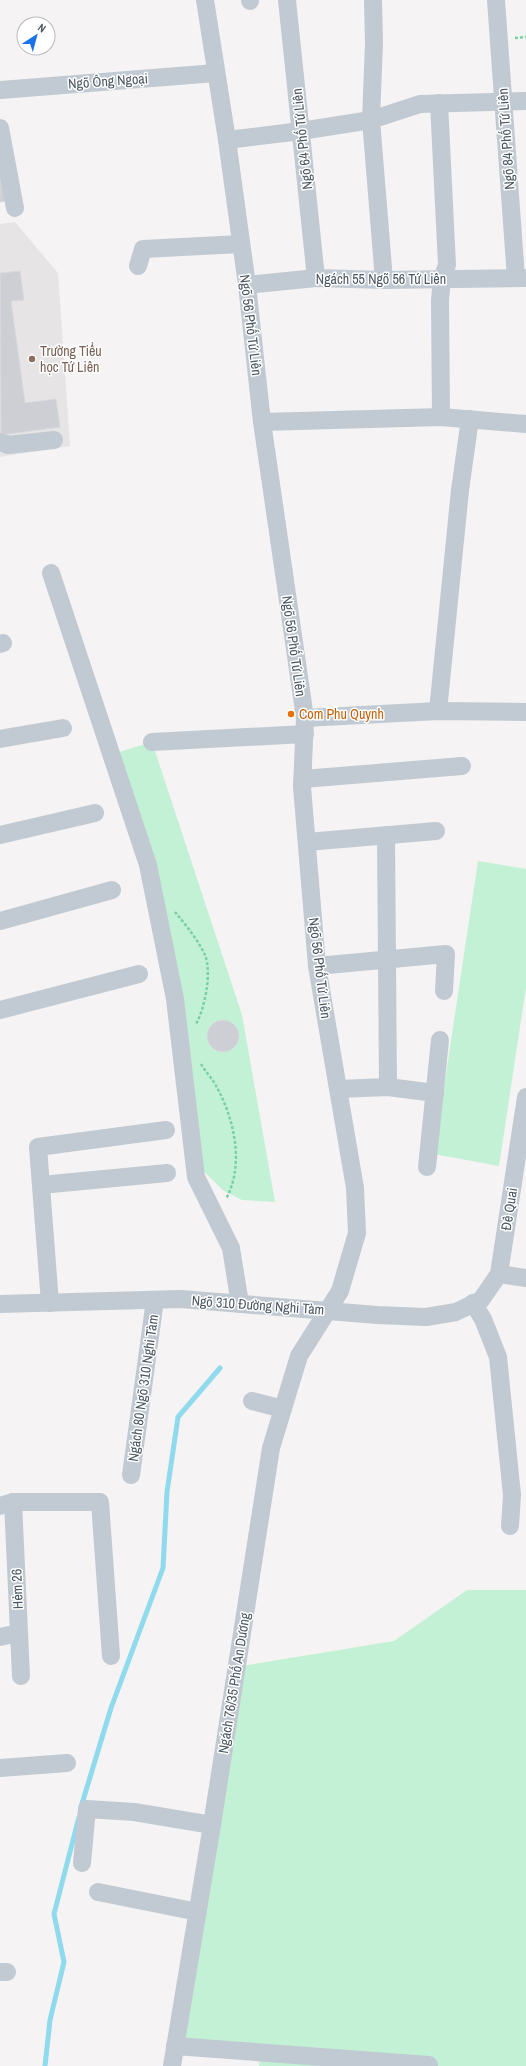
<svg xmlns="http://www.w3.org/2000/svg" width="526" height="2066" viewBox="0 0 526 2066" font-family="'Archivo Narrow',sans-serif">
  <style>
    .education { fill: #e6e4e5 }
    .green { fill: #c3f1d5 }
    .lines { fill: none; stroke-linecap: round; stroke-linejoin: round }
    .stream { stroke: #90daee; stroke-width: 5 }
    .building { fill: #cdcfd5; stroke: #d7d9de }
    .path { stroke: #7ad0a6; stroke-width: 2.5; stroke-dasharray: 3 2; stroke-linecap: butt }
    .minor { stroke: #c1cad2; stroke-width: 18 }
    .education-dot { fill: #8d6e63; stroke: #fff; stroke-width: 1.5 }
    .food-dot { fill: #e8710a; stroke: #fff; stroke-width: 1.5 }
    .labels { text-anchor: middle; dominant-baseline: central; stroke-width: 3; stroke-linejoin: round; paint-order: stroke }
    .street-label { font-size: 14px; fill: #4a5661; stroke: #fff }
    .education-label { font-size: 14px; fill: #785e54; stroke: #fff; text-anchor: start }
    .food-label { font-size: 14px; fill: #c56008; stroke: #fff; text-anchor: start }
  </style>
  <rect width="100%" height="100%" fill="#f5f3f3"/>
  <path class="education" d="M 15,222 L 58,273 L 70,446 L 0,457 L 0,224 Z"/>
  <g class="green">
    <path d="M 152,742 L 242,1015 L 275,1202 L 242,1200 L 224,1191 L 194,1162 L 193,1127 L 116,753 Z"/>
    <path d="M 478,861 L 526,869 L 526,987 L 499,1166 L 434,1154 Z"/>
    <path d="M 467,1590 L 526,1590 L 526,2066 L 259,2066 L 260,2053 L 175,2046 L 236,1667 L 394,1641 Z"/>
  </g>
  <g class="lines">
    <g class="stream">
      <path d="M 81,1807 L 111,1708 L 163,1568 L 167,1492 L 178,1417 L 220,1368"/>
      <path d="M 45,2066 L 50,2020 L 64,1962 L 54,1914 L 79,1817"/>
    </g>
  </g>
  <g class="building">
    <path d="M 0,175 L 5,201 L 0,202 Z"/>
    <path d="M 20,271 L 24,300 L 11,301 L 25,403 L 56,399 L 60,427 L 1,435 L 0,273 Z"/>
    <circle cx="223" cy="1036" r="16"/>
  </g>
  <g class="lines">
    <g class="path">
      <path d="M 515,38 L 526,37"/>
      <path d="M 175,912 C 186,925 198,940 205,955 C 212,972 205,1008 196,1024"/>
      <path d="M 201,1064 C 205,1071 211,1077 215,1084 C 234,1117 245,1164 226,1199"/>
    </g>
    <g class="minor">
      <path d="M 250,0 L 250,1"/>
      <path d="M 287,0 L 316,278"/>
      <path d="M 373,0 L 374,43 L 371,120 L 384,280"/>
      <path d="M 496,0 L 516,278"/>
      <path d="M 0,90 L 216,73"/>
      <path d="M 439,103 L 447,265 L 442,279 L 440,300 L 441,417"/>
      <path d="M 0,128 L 15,208"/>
      <path d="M 227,140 L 301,131 L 371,120 L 420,104 L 526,101"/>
      <path d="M 138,266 L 143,249 L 241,244"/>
      <path d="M 247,285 L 316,278 L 384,280 L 526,278"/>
      <path d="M 262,422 L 441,417 L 526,424"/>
      <path d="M 0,442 L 8,445 L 54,440"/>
      <path d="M 51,573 L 148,865 L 175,999 L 196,1177 L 231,1248 L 240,1304"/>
      <path d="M 0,644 L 3,643"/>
      <path d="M 438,711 L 460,490 L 470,419"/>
      <path d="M 305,718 L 438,711 L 526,712"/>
      <path d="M 0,739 L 63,728"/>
      <path d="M 152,742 L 305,734"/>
      <path d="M 303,779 L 462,766"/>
      <path d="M 0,835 L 95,813"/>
      <path d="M 386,835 L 388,1087"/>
      <path d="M 307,842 L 436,831"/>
      <path d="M 0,921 L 112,890"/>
      <path d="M 317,966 L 446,954 L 444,991"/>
      <path d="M 0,1010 L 139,974"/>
      <path d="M 338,1089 L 388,1087 L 435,1093"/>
      <path d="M 427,1167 L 440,1040"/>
      <path d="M 41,1185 L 167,1173"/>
      <path d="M 499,1274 L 526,1278"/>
      <path d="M 50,1303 L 38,1147 L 166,1130"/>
      <path d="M 473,1303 L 483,1319 L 498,1357 L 512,1495 L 510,1526"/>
      <path d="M 0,1304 L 181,1299 L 377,1315 L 426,1317 L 456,1312 L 481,1300 L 499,1274 L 526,1097"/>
      <path d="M 252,1401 L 283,1409"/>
      <path d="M 131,1475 L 155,1300"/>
      <path d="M 13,1502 L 21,1676"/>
      <path d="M 0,1506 L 13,1502 L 100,1502 L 111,1656"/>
      <path d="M 0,1637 L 19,1633"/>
      <path d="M 0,1768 L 67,1763"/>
      <path d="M 82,1863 L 87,1809 L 134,1812 L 212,1825"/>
      <path d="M 98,1892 L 198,1912"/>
      <path d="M 0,1972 L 7,1972"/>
      <path d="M 175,2046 L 429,2065"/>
      <path d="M 172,2066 L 212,1825 L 271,1448 L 299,1356 L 340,1291 L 357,1233 L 355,1188 L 317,966 L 302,787 L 305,718 L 262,422 L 247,285 L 227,140 L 205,0"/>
    </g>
  </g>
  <circle class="education-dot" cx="32" cy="359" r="4"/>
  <circle class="food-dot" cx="291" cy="714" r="4"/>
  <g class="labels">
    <g class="street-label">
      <text transform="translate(108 81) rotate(-4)">Ngõ Ông Ngoại</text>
      <text transform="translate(302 139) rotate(-96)">Ngõ 64 Phố Tứ Liên</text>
      <text transform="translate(506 139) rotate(-94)">Ngõ 84 Phố Tứ Liên</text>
      <text x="381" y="279">Ngách 55 Ngõ 56 Tứ Liên</text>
      <text transform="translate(251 325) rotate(83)">Ngõ 56 Phố Tứ Liên</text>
      <text transform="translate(294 646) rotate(82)">Ngõ 56 Phố Tứ Liên</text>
      <text transform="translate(320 968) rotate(83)">Ngõ 56 Phố Tứ Liên</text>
      <text transform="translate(509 1209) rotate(-81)">Đê Quai</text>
      <text transform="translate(258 1305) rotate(4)">Ngõ 310 Đường Nghi Tàm</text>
      <text transform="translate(143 1388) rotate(-82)">Ngách 80 Ngõ 310 Nghi Tàm</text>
      <text transform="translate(17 1589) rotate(-92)">Hẻm 26</text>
      <text transform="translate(234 1683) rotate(-81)">Ngách 76/35 Phố An Dương</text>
    </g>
    <g class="education-label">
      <text x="40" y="351">Trường Tiểu<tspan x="40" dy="16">học Tứ Liên</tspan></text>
    </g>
    <g class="food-label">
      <text x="299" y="714">Com Phu Quynh</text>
    </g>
  </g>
  <g transform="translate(36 36) rotate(36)"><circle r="19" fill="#ffffff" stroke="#b7bbc0"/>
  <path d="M0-3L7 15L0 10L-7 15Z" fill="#1a73e8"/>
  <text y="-6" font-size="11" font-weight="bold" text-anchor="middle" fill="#4a5661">N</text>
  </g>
</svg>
